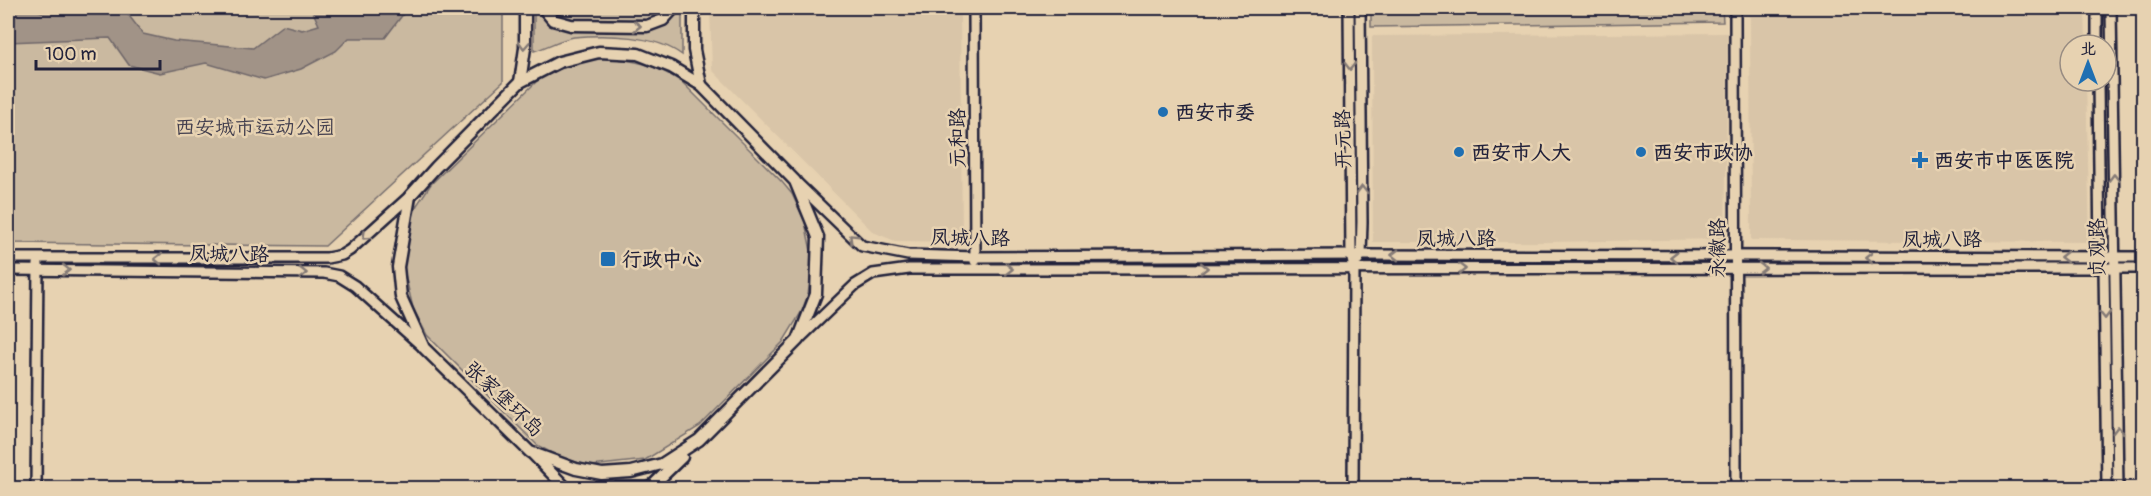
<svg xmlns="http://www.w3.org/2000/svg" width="2151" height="496" viewBox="0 0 2151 496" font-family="Pangolin,'LXGW WenKai TC',sans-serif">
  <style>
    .built { fill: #d9c5a8 }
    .green { fill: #cab9a0; stroke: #766e6e; stroke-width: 1.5 }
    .water { fill: #a19387; stroke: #6e6669; stroke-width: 1.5 }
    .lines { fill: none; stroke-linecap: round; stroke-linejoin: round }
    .secondary-casing { stroke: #22223b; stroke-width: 14 }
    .primary-casing { stroke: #22223b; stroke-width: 15 }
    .secondary { stroke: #e7d2b1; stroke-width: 9 }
    .primary { stroke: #e7d2b1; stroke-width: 10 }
    .oneway { stroke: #847a76 }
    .poi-dot { fill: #1f6fb2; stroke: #e7d2b1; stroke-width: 2 }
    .labels { text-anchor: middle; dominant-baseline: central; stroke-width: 5; stroke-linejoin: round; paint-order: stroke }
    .poi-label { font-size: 20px; font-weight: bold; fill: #22223b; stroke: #e7d2b1; text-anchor: start }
    .park-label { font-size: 20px; fill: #44404f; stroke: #e7d2b1 }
    .street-label { font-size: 20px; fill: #22223b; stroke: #e7d2b1 }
  </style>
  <rect width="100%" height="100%" fill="#e7d2b1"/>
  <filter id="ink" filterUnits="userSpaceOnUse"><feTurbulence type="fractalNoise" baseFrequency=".0167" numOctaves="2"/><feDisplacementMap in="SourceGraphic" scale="12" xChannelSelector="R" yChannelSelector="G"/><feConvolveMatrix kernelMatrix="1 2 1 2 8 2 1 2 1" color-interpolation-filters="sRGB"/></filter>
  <g filter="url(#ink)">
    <g class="built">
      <path d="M 710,8 L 960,8 L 962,242 L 895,241 L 873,232 L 712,70 Z"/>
      <path d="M 1750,8 L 2085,8 L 2086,45 L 2070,45 L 2070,81 L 2086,81 L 2090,242 L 1751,240 Z"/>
      <path d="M 1728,33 L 1725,239 L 1545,242 L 1373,242 L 1372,36 Z"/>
    </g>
    <g class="green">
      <path d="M 8,8 L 503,8 L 503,82 L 325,246 L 8,243 Z"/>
      <path d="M 534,8 L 682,8 L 682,55 C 656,35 606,34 574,37 C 561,39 547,47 534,51 Z"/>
      <path d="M 1371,8 L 1722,8 L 1723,22 L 1371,27 Z"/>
      <path d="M 603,58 C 636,60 654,64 682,82 L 782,182 L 792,194 L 805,222 L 811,251 L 811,275 L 808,294 L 802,311 L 783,342 L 700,426 L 645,460 L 591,466 L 561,458 L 537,445 L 427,335 L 413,308 L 404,270 L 405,246 L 410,225 L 417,205 L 431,184 L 537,81 C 558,68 578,61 603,58 Z"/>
    </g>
    <path class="water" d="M 8,8 L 32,8 L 42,12 L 63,8 L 119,8 L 127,13 L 143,34 L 174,41 L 253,48 L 283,25 L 302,30 L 319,25 L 311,8 L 404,8 L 404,13 L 385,38 L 349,38 L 336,51 L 301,69 L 264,80 L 206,63 L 160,73 L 129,65 L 110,38 L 8,42 Z"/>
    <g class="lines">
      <defs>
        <g id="secondary">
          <path d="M 974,8 L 975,261"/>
          <path d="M 1349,8 L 1351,255 L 1354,268 L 1353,488"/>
          <path d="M 1735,8 L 1736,488"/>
          <path d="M 2097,8 L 2097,45"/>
          <path d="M 2111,8 L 2118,488"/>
          <path d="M 2098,81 L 2100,257 L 2104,268 L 2107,488"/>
          <path d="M 797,183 L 862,246 L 908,255 L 975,257 L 1361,255 L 2144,257"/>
          <path d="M 8,258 L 327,258 L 342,255 L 350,250 L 410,196"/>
          <path d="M 1358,260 L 1361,255 L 1362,222 L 1360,8"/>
          <path d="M 8,270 L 324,273 L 339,276 L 355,286 L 423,347"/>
          <path d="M 800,338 L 855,285 L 873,274 L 909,269 L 2144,268"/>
          <path d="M 36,488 L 38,264"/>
        </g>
        <g id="primary">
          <path d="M 543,8 L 553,20 L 571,25 L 647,26 L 663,20 L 674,8"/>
          <path d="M 694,8 L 694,50 L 701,85"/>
          <path d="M 599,52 L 638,54 L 671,67 L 701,85 L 795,181 L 818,237 L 816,294 L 798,340 L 699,440 L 662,464 L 631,472 L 602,474 L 576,469 L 530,452 L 424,348 L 401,297 L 398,267 L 410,196 L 436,167 L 520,82 L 559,62 Z"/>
          <path d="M 520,82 L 525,48 L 525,8"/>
          <path d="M 533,454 L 566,488"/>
          <path d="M 650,488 L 682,457"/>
        </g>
      </defs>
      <use href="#secondary" class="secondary-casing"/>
      <use href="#primary" class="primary-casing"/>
      <use href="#secondary" class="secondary"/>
      <use href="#primary" class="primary"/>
    </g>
    <defs><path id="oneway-chevron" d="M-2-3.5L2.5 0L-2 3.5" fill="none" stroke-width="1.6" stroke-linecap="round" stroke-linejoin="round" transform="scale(1.5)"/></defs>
    <g class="oneway">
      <use href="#oneway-chevron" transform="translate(637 26)"/>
      <use href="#oneway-chevron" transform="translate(524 45) rotate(93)"/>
      <use href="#oneway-chevron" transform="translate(1350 66) rotate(90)"/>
      <use href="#oneway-chevron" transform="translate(2114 178) rotate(-91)"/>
      <use href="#oneway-chevron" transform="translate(1362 190) rotate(-90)"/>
      <use href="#oneway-chevron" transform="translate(366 236) rotate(138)"/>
      <use href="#oneway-chevron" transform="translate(853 238) rotate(-136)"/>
      <use href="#oneway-chevron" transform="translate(1395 255) rotate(-179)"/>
      <use href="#oneway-chevron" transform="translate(1674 257) rotate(-180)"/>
      <use href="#oneway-chevron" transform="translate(2064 257) rotate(180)"/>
      <use href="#oneway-chevron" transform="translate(1869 258) rotate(-180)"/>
      <use href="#oneway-chevron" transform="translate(158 259) rotate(180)"/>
      <use href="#oneway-chevron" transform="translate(1204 268)"/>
      <use href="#oneway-chevron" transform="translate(1762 268)"/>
      <use href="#oneway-chevron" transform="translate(1009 269)"/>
      <use href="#oneway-chevron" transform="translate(1462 269)"/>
      <use href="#oneway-chevron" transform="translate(66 270) rotate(1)"/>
      <use href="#oneway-chevron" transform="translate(303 273) rotate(1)"/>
      <use href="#oneway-chevron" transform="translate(2105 315) rotate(89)"/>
      <use href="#oneway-chevron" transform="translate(2118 430) rotate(-91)"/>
    </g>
  </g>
  <g class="poi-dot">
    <circle cx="1163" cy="112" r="6"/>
    <circle cx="1459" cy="152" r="6"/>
    <circle cx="1641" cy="152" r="6"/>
    <path d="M1917 151h6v6h6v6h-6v6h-6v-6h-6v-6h6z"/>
    <rect x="600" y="251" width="16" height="16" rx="3"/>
  </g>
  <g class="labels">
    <g class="poi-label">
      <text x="1175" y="112">西安市委</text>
      <text x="1471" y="152">西安市人大</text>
      <text x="1653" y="152">西安市政协</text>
      <text x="1934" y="160">西安市中医医院</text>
      <text x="622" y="259">行政中心</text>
    </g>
    <g class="park-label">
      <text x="255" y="127">西安城市运动公园</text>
    </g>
    <g class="street-label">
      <text transform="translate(957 138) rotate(-90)">元和路</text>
      <text transform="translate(1343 139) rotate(-91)">开元路</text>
      <text transform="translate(970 238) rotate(1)">凤城八路</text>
      <text x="1456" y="238">凤城八路</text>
      <text x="1942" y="239">凤城八路</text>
      <text transform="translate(1717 248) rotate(-90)">永徽路</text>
      <text transform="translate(2097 248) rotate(-91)">贞观路</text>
      <text transform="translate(229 254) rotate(1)">凤城八路</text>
      <text transform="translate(504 399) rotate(43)">张家堡环岛</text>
    </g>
  </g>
  <rect width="2151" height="496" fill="none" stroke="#e7d2b1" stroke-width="30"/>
  <rect x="15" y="15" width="2121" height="466" fill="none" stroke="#22223b" stroke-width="2" filter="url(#ink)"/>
  <g transform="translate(2088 63)"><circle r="28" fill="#e7d2b1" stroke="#988c82" stroke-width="1.5"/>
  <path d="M0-4.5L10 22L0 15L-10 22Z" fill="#1f6fb2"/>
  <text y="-9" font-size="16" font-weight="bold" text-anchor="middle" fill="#22223b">北</text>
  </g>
  <path d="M36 60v9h124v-9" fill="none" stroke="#22223b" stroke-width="3"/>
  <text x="45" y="60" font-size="18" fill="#22223b" stroke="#e7d2b1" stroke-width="4.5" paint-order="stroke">100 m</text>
</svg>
